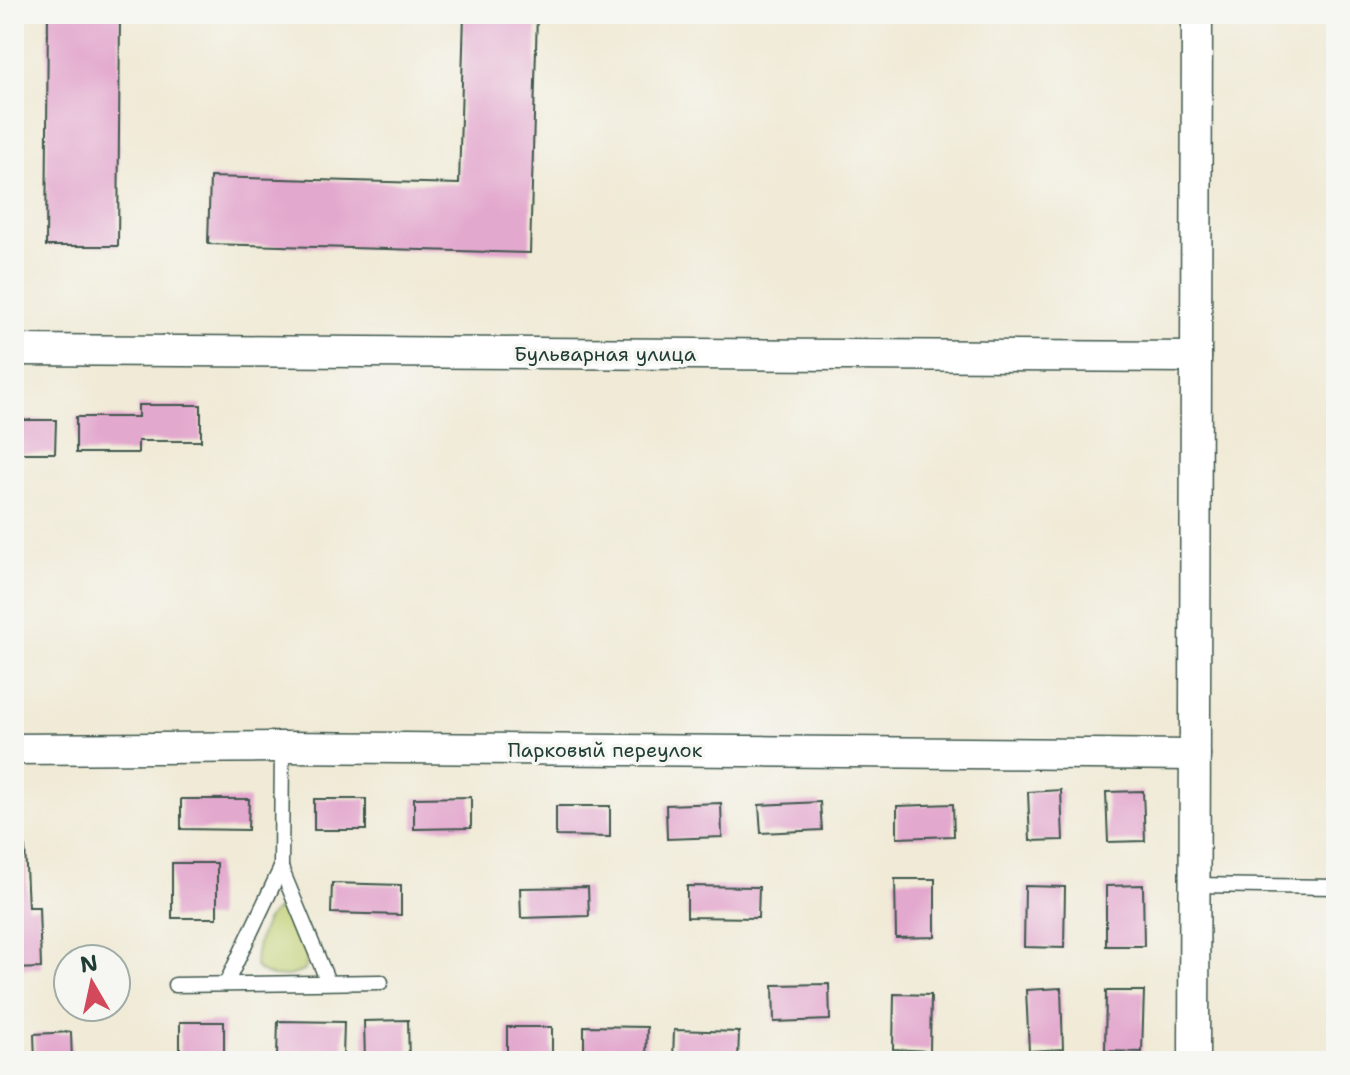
<svg xmlns="http://www.w3.org/2000/svg" width="1350" height="1075" viewBox="0 0 1350 1075" font-family="'Shantell Sans',sans-serif">
  <style>
    .green { fill: #c0cf71; stroke: #708652; stroke-width: 2 }
    .building { fill: #e3a8ce }
    .lines { fill: none; stroke-linecap: round; stroke-linejoin: round }
    .service-casing { stroke: #3e574c; stroke-width: 17 }
    .minor-casing { stroke: #3e574c; stroke-width: 33 }
    .service { stroke: #fff; stroke-width: 14 }
    .minor { stroke: #fff; stroke-width: 30 }
    .labels { text-anchor: middle; dominant-baseline: central; stroke-width: 7; stroke-linejoin: round; paint-order: stroke }
    .street-label { font-size: 20px; fill: #1f3d34; stroke: #f6f6f2 }
  </style>
  <rect width="100%" height="100%" fill="#f6f6f2"/>
  <filter id="ink" filterUnits="userSpaceOnUse"><feTurbulence type="fractalNoise" baseFrequency=".0125" numOctaves="2"/><feDisplacementMap in="SourceGraphic" scale="16" xChannelSelector="R" yChannelSelector="G"/><feConvolveMatrix kernelMatrix="1 2 1 2 8 2 1 2 1" color-interpolation-filters="sRGB"/></filter>
  <filter id="wash" filterUnits="userSpaceOnUse"><feTurbulence type="fractalNoise" baseFrequency=".006" numOctaves="4" result="noise"/><feDisplacementMap in="SourceGraphic" scale="32" xChannelSelector="R" yChannelSelector="G"/><feGaussianBlur stdDeviation="1.8" result="paint"/><feColorMatrix in="noise" values="0 0 0 0 0 0 0 0 0 0 0 0 0 0 0 0 0 1.4 0 .05"/><feComposite in="paint" operator="in"/></filter>
  <g filter="url(#wash)">
    <rect width="100%" height="100%" fill="#f0ead6"/>
    <path class="green" d="M 280,908 L 285,909 L 291,915 L 308,957 L 305,970 C 289,978 268,981 255,966 C 255,949 263,914 280,908 Z"/>
    <g id="blocks">
      <g class="building">
        <path d="M 48,14 L 120,14 L 118,246 L 46,246 Z"/>
        <path d="M 464,14 L 537,14 L 530,253 L 208,244 L 210,177 L 459,184 Z"/>
        <path d="M 138,405 L 201,405 L 201,441 L 138,441 L 138,453 L 76,453 L 76,417 L 138,417 Z"/>
        <path d="M 14,420 L 56,420 L 55,453 L 14,453 Z"/>
        <path d="M 1061,790 L 1063,840 L 1030,841 L 1028,792 Z"/>
        <path d="M 1143,791 L 1145,841 L 1108,842 L 1106,792 Z"/>
        <path d="M 471,797 L 471,828 L 414,829 L 414,798 Z"/>
        <path d="M 181,799 L 249,799 L 248,830 L 181,829 Z"/>
        <rect x="314" y="799" width="52" height="31"/>
        <path d="M 820,802 L 822,830 L 761,833 L 759,805 Z"/>
        <path d="M 721,803 L 722,837 L 667,839 L 666,805 Z"/>
        <path d="M 953,804 L 954,836 L 897,838 L 897,806 Z"/>
        <path d="M 556,806 L 610,806 L 610,837 L 556,836 Z"/>
        <path d="M 14,847 L 25,847 L 28,907 L 39,907 L 41,968 L 14,969 Z"/>
        <rect x="172" y="863" width="45" height="55"/>
        <path d="M 895,879 L 935,879 L 935,937 L 896,938 Z"/>
        <path d="M 332,883 L 401,885 L 401,915 L 331,913 Z"/>
        <path d="M 1143,885 L 1144,946 L 1106,946 L 1106,886 Z"/>
        <path d="M 687,886 L 759,887 L 758,918 L 687,917 Z"/>
        <path d="M 1025,886 L 1065,887 L 1064,948 L 1024,947 Z"/>
        <path d="M 588,887 L 589,916 L 521,918 L 520,888 Z"/>
        <path d="M 829,984 L 830,1020 L 774,1022 L 773,985 Z"/>
        <path d="M 1061,988 L 1063,1049 L 1029,1051 L 1026,990 Z"/>
        <path d="M 1106,991 L 1144,991 L 1142,1052 L 1105,1051 Z"/>
        <path d="M 894,994 L 931,995 L 930,1051 L 893,1049 Z"/>
        <path d="M 408,1020 L 409,1061 L 365,1061 L 364,1021 Z"/>
        <path d="M 278,1021 L 344,1022 L 343,1058 L 277,1056 Z"/>
        <rect x="180" y="1022" width="44" height="39"/>
        <path d="M 584,1026 L 647,1027 L 646,1061 L 584,1061 Z"/>
        <rect x="507" y="1027" width="45" height="34"/>
        <path d="M 674,1030 L 739,1032 L 738,1061 L 673,1060 Z"/>
        <path d="M 71,1032 L 72,1061 L 35,1061 L 34,1034 Z"/>
      </g>
    </g>
  </g>
  <g filter="url(#ink)">
    <use href="#blocks" fill-opacity="0" stroke="#3e574c" stroke-width="2"/>
    <g class="lines">
      <defs>
        <g id="service">
          <path d="M 281,868 L 328,982"/>
          <path d="M 1195,885 L 1336,887"/>
          <path d="M 226,984 L 281,868 L 282,747"/>
          <path d="M 175,985 L 381,982"/>
        </g>
        <g id="minor">
          <path d="M 14,350 L 1196,357"/>
          <path d="M 14,749 L 282,747 L 1195,755"/>
          <path d="M 1194,1061 L 1197,14"/>
        </g>
      </defs>
      <use href="#service" class="service-casing"/>
      <use href="#minor" class="minor-casing"/>
      <use href="#service" class="service"/>
      <use href="#minor" class="minor"/>
    </g>
  </g>
  <g class="labels">
    <g class="street-label">
      <text x="605" y="354">Бульварная улица</text>
      <text x="605" y="750">Парковый переулок</text>
    </g>
  </g>
  <rect width="1350" height="1075" fill="none" stroke="#f6f6f2" stroke-width="48"/>
  <g transform="translate(92 983) rotate(351)"><circle r="38" fill="#f6f6f2" stroke="#a0aca6" stroke-width="2"/>
  <path d="M0-6L14 30L0 20L-14 30Z" fill="#d1495b"/>
  <text y="-12" font-size="22" font-weight="bold" text-anchor="middle" fill="#1f3d34">N</text>
  </g>
</svg>
